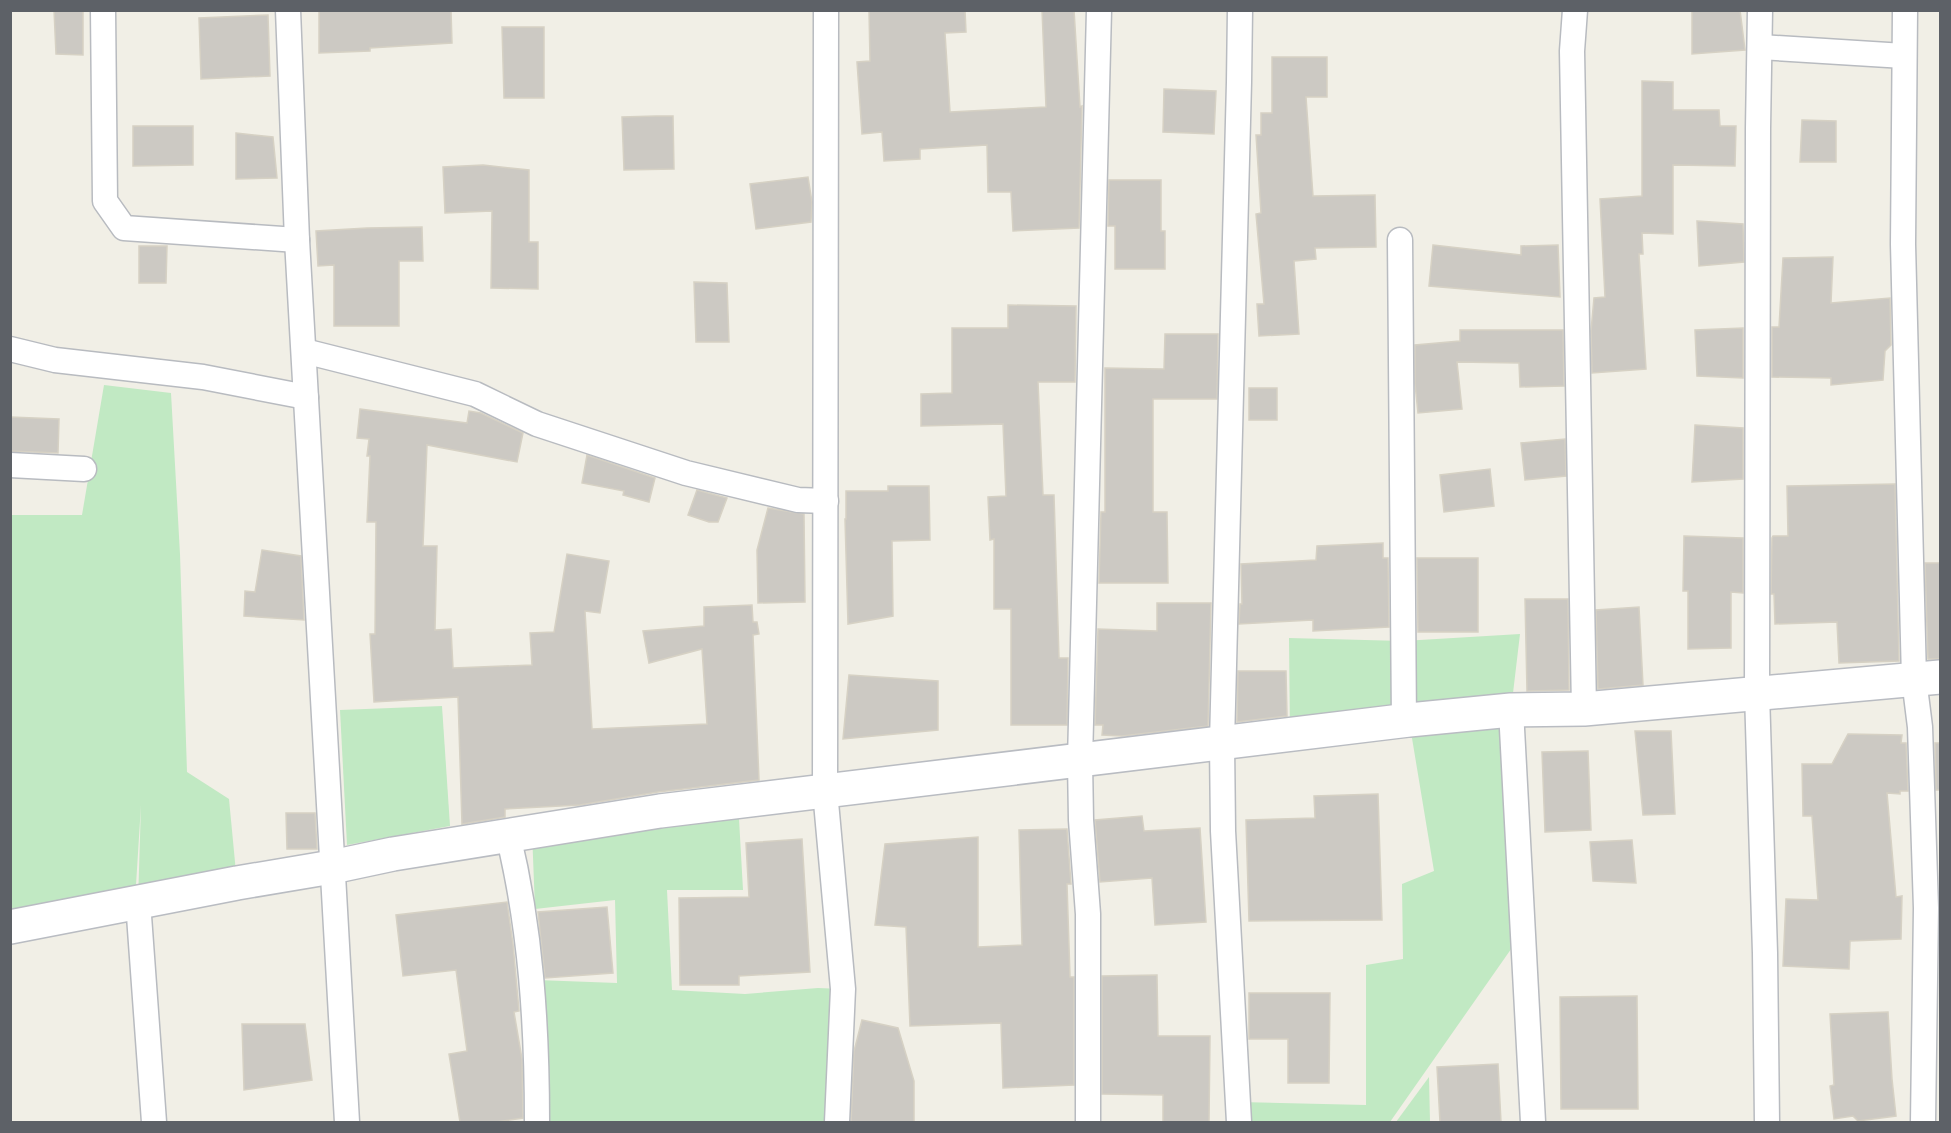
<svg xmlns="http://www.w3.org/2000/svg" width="1951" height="1133" viewBox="0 0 1951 1133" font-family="'IBM Plex Sans',sans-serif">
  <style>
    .green { fill: #c1e9c3 }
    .building { fill: #ccc9c3; stroke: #d6d1c4; stroke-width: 1.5 }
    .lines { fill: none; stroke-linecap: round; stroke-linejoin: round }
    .street-casing { stroke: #b8bbc0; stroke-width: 27 }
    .secondary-casing { stroke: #b9bcc2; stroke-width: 36 }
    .street { stroke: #fff; stroke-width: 24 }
    .secondary { stroke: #fff; stroke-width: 33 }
  </style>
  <rect width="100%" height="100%" fill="#f1efe6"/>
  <g class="green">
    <path d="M 104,385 L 171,393 L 180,554 L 187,772 L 229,799 L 237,883 L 138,902 L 141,805 L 135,901 L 11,922 L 11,515 L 82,515 Z"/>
    <path d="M 1520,634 L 1511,710 L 1523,932 L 1390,1122 L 1239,1122 L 1239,1102 L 1366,1105 L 1366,965 L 1403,959 L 1402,884 L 1434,871 L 1409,720 L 1290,735 L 1289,638 L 1403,641 Z"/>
    <path d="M 442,706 L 450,826 L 347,845 L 340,710 Z"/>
    <path d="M 738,801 L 743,890 L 667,890 L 672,990 L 745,994 L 818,988 L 843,989 L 837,1122 L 542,1122 L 537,980 L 617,983 L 615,900 L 535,909 L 532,831 Z"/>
    <path d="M 1429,1077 L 1430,1122 L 1396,1122 Z"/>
  </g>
  <g class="building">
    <path d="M 54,10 L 83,10 L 83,55 L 56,54 Z"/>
    <path d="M 319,10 L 451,10 L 452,43 L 370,48 L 370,51 L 319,53 Z"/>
    <path d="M 869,10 L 965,10 L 966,32 L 945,33 L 950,112 L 1046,107 L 1042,10 L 1074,10 L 1080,107 L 1082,106 L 1079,228 L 1013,231 L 1011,192 L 988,192 L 987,145 L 920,149 L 920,159 L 884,161 L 882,132 L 862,134 L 857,62 L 870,61 Z"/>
    <path d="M 1692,10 L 1740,10 L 1745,50 L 1692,54 Z"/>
    <path d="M 268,15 L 270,76 L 201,79 L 199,18 Z"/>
    <path d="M 502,27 L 544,27 L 544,98 L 504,98 Z"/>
    <path d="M 1272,57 L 1327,57 L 1327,97 L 1306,97 L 1313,196 L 1375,195 L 1376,247 L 1315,248 L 1316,259 L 1294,261 L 1299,334 L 1259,336 L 1257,304 L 1264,304 L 1256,214 L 1261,213 L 1256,135 L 1261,135 L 1261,113 L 1272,113 Z"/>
    <path d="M 1642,81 L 1673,82 L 1673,110 L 1719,110 L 1720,126 L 1736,126 L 1735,166 L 1673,165 L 1673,234 L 1642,233 L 1643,254 L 1639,254 L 1646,369 L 1592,373 L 1591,331 L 1594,298 L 1605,297 L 1600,199 L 1642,196 Z"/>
    <path d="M 1164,89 L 1216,91 L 1214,134 L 1163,132 Z"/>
    <path d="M 656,116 L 673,116 L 674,169 L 624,170 L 622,117 Z"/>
    <path d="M 1802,120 L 1836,121 L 1836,162 L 1800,162 Z"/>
    <path d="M 133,126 L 193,126 L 193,165 L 133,166 Z"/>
    <path d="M 236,133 L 273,137 L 277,178 L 236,179 Z"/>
    <path d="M 483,165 L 529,170 L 529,242 L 538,242 L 538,289 L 491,288 L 492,211 L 445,213 L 443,167 Z"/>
    <path d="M 808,177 L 812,202 L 811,222 L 756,229 L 750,184 Z"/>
    <path d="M 1109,180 L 1161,180 L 1161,231 L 1165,231 L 1165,269 L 1115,269 L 1115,226 L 1108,226 Z"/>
    <path d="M 1697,221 L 1743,224 L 1744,262 L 1699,266 Z"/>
    <path d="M 422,227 L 423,261 L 399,261 L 399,326 L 334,326 L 334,265 L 318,266 L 316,231 L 367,228 Z"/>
    <path d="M 1433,245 L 1521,255 L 1521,246 L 1558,245 L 1560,297 L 1429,286 Z"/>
    <path d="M 139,246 L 167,246 L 166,283 L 139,283 Z"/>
    <path d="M 1833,257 L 1831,303 L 1890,298 L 1891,345 L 1885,351 L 1883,380 L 1831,385 L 1831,378 L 1772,377 L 1772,327 L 1779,327 L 1783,258 Z"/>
    <path d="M 694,282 L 727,283 L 729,342 L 696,342 Z"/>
    <path d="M 1008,305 L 1076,306 L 1075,382 L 1038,382 L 1043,495 L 1054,495 L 1059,658 L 1068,658 L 1067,725 L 1011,725 L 1011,609 L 994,609 L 994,539 L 990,540 L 988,497 L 1006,496 L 1003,424 L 921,426 L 921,394 L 952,393 L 952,328 L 1008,328 Z"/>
    <path d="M 1743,328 L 1743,378 L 1697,376 L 1695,330 Z"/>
    <path d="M 1460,330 L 1563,330 L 1564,386 L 1520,387 L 1519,363 L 1457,362 L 1462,409 L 1418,413 L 1415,384 L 1415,345 L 1460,341 Z"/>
    <path d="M 1165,334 L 1218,334 L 1217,399 L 1153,399 L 1153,512 L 1167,512 L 1168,583 L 1099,583 L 1101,512 L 1105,512 L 1105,368 L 1164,369 Z"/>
    <rect x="1249" y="388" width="28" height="32"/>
    <path d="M 360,409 L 467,423 L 469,411 L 481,413 L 523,433 L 517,462 L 427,445 L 423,546 L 437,546 L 435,630 L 451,629 L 453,668 L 532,665 L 530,633 L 554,632 L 567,554 L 609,561 L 600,613 L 585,611 L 592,729 L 707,724 L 702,649 L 649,663 L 643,631 L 704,626 L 704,607 L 752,605 L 753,622 L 757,622 L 759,634 L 753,635 L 759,780 L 658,792 L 580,805 L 505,809 L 505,817 L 462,824 L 458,697 L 374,702 L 370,634 L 375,634 L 376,522 L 367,522 L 370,456 L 367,456 L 369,439 L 357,438 Z"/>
    <path d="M 10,417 L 59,419 L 58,453 L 10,451 Z"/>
    <path d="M 1695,425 L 1743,428 L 1743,479 L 1692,482 Z"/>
    <path d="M 1565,439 L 1566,476 L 1525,480 L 1521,443 Z"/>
    <path d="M 587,455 L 655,478 L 649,502 L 623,495 L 624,491 L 582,483 Z"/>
    <path d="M 1490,469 L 1494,506 L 1444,512 L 1440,475 Z"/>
    <path d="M 1895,484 L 1899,661 L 1839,663 L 1837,622 L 1775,624 L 1774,594 L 1771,594 L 1772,538 L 1773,536 L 1788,536 L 1787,486 Z"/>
    <path d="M 888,486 L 929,486 L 930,540 L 892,541 L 893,616 L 848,624 L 845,519 L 846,519 L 846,491 L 888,491 Z"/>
    <path d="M 697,490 L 727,498 L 718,522 L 709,522 L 688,515 Z"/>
    <path d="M 768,508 L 804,514 L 805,602 L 758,603 L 757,550 Z"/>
    <path d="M 1684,536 L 1743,538 L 1743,593 L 1731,592 L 1731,648 L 1688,649 L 1688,591 L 1683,591 Z"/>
    <path d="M 1383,543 L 1383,558 L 1388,558 L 1389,627 L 1313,631 L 1313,620 L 1239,624 L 1240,604 L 1242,604 L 1241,564 L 1316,560 L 1317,546 Z"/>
    <path d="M 262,550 L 301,556 L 304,620 L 244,616 L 245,591 L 255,592 Z"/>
    <path d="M 1417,558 L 1478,558 L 1478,632 L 1418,632 Z"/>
    <path d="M 1925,563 L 1941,563 L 1941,659 L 1928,659 Z"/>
    <path d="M 1525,599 L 1568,599 L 1569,690 L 1527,691 Z"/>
    <path d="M 1157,603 L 1211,603 L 1208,726 L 1122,736 L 1102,735 L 1103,725 L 1095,725 L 1098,629 L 1157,631 Z"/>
    <path d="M 1639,607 L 1643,685 L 1598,689 L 1596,610 Z"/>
    <path d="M 1238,671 L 1286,671 L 1287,716 L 1237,722 Z"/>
    <path d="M 849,675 L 938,681 L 938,730 L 843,739 Z"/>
    <path d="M 1635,731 L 1671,731 L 1675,814 L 1643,815 Z"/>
    <path d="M 1848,734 L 1902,735 L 1901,743 L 1906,743 L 1908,791 L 1900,791 L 1900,794 L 1887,793 L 1896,897 L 1902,896 L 1901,939 L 1850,941 L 1849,969 L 1783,966 L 1786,899 L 1818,900 L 1812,816 L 1803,816 L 1802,764 L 1832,764 Z"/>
    <path d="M 1935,743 L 1941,743 L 1941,790 L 1936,790 Z"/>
    <path d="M 1588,751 L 1591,830 L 1545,832 L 1542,752 Z"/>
    <path d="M 1378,794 L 1382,920 L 1249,921 L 1246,820 L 1315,818 L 1314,796 Z"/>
    <path d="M 286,813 L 315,813 L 317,849 L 287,849 Z"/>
    <path d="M 1142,816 L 1144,831 L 1200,828 L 1206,922 L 1155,925 L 1152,878 L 1100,882 L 1095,820 Z"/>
    <path d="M 1067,829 L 1071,884 L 1067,884 L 1070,977 L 1074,977 L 1074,1085 L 1003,1088 L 1001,1023 L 910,1026 L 906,927 L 875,925 L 885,844 L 978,837 L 978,947 L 1022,945 L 1019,830 Z"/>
    <path d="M 802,839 L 810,972 L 739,976 L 739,985 L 680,985 L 679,898 L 749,897 L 746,843 Z"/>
    <path d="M 1632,840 L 1636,883 L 1593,881 L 1590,842 Z"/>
    <path d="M 507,902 L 513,944 L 519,1011 L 514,1012 L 522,1059 L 523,1118 L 496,1122 L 460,1122 L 449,1054 L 467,1051 L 456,970 L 403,976 L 396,915 Z"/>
    <path d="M 607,907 L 613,973 L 545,978 L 538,912 Z"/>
    <path d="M 1157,975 L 1158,1036 L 1210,1036 L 1209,1122 L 1163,1122 L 1163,1095 L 1102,1094 L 1102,976 Z"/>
    <path d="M 1249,993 L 1330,993 L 1329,1083 L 1288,1083 L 1288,1039 L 1249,1039 Z"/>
    <path d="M 1637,996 L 1638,1109 L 1561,1109 L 1560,997 Z"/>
    <path d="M 1888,1012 L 1892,1079 L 1896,1116 L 1858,1121 L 1853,1116 L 1834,1119 L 1830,1086 L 1834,1085 L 1830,1014 Z"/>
    <path d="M 862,1020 L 898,1028 L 914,1081 L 914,1122 L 851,1122 L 854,1051 Z"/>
    <path d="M 242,1024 L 305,1024 L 312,1080 L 244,1090 Z"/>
    <path d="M 1498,1064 L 1501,1122 L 1440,1122 L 1437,1067 Z"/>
  </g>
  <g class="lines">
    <defs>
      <g id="street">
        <path d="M 103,10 L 105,201 L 124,228 L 297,240"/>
        <path d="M 288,10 L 297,240 L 347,1122"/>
        <path d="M 826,10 L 825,791 L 843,989 L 837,1122"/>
        <path d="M 1575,10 L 1572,51 L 1584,709"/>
        <path d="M 1760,10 L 1758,128 L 1757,693 L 1765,953 L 1767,1122"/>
        <path d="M 1905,10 L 1903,244 L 1914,679 L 1920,727 L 1926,908 L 1923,1122"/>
        <path d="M 1760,47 L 1904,56"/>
        <path d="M 1400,240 L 1404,722"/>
        <path d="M 10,349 L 55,360 L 203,377 L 306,397"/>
        <path d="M 304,351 L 475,394 L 537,424 L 686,473 L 798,500 L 826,501"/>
        <path d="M 10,465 L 84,469"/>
        <path d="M 1511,710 L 1533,1122"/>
        <path d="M 508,835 C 531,929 537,1026 537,1122"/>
        <path d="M 138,902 L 154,1122"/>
        <path d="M 1088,1122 L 1088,914 L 1081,820 L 1080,761 L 1099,10"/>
        <path d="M 1239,1122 L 1223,831 L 1222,743 L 1239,82 L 1240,10"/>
      </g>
      <path id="secondary" d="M 10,927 L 237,883 L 332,867 L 393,854 L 660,811 L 1409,720 L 1511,710 L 1584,709 L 1940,677"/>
    </defs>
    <use href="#street" class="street-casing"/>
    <use href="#secondary" class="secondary-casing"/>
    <use href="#street" class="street"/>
    <use href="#secondary" class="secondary"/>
  </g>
  <rect width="1951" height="1133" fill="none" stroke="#5d6167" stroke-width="24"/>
</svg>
